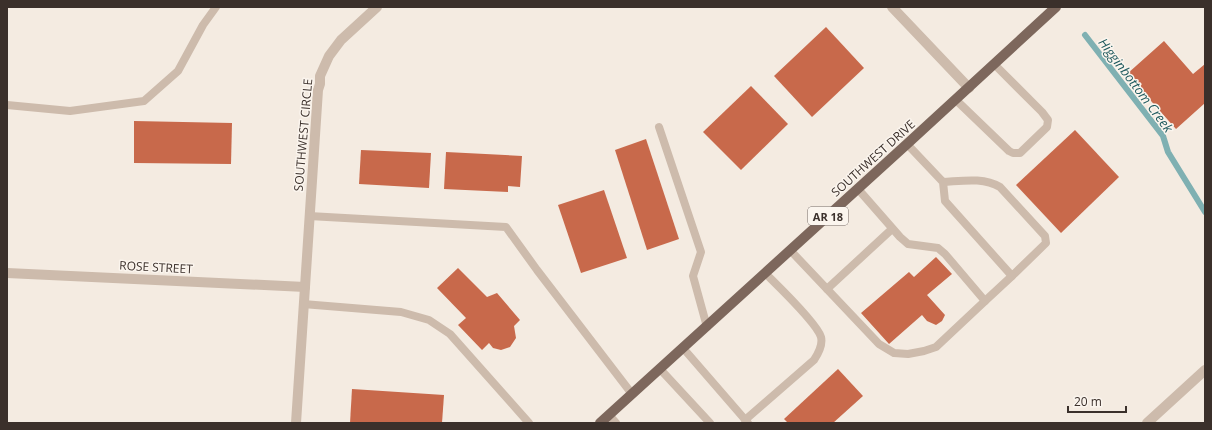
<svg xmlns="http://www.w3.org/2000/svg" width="1212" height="430" viewBox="0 0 1212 430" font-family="'Open Sans',sans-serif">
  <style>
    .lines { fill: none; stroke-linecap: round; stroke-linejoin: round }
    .stream { stroke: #7fb0b2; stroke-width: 6 }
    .building { fill: #c8694b }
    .lane { stroke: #cdbbac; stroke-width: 8 }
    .street { stroke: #cdbbac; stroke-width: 10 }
    .primary { stroke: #7d675c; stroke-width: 10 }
    .labels { text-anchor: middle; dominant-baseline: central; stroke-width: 3; stroke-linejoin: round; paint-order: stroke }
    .shield { fill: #fbf5ee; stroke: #756b66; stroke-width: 1 }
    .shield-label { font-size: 11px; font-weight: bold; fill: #3b302b }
    .street-label { font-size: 12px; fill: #3b302b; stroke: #fbf5ee }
    .water-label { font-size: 13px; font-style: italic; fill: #1f5a5e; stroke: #fbf5ee }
  </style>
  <rect width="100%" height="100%" fill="#f4ebe1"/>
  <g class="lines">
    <path class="stream" d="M 1085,35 L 1163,136 L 1168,152 L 1205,212"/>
  </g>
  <g class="building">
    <path d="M 826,27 L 864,68 L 812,117 L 774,76 Z"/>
    <path d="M 1164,41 L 1193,74 L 1205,64 L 1205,103 L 1176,129 L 1127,74 Z"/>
    <path d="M 751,86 L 788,124 L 741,170 L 703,132 Z"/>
    <path d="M 134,121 L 232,123 L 231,164 L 134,163 Z"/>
    <path d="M 1075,130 L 1119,177 L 1061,233 L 1016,185 Z"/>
    <path d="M 646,139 L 679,239 L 647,250 L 615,150 Z"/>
    <path d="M 361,150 L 431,153 L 429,188 L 359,184 Z"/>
    <path d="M 446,152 L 522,156 L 520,187 L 508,186 L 508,192 L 444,189 Z"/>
    <path d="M 604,190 L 627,258 L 581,273 L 558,205 Z"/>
    <path d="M 936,257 L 952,274 L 927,295 L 945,315 L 942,321 L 936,325 L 927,321 L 922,315 L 889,344 L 861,313 L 909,272 L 914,277 Z"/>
    <path d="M 458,268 L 487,297 L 497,293 L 520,320 L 514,326 L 516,338 L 510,347 L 501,350 L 493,348 L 489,343 L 482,350 L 458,325 L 466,318 L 437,288 Z"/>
    <path d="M 838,369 L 863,396 L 833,423 L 788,423 L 784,419 Z"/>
    <path d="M 352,389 L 444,395 L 442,423 L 350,423 Z"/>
  </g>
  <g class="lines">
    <g class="lane">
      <path d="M 956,100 L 1009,151 L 1013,153 L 1020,153 L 1047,127 L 1048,120 L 1042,112 L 994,64"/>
      <path d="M 7,105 L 70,111 L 144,101 L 178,71 L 203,25 L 216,7"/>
      <path d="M 659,127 L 701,252 L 693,276 L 707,327"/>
      <path d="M 907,144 L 943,182 L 945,201 L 1012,276 L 1046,243 L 1045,236 L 1000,187 C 983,177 962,181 943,182"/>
      <path d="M 309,216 L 506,227 L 537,270 L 632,394"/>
      <path d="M 790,250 L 879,344 L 894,353 L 908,354 L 924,351 L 936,347 L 985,301 L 945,254 L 938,248 L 908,244 L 900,237 L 858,189"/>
      <path d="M 827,289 L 892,229"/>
      <path d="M 985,301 L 1012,276"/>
      <path d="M 303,304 L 401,312 L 429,320 L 450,334 L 529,423"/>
      <path d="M 683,348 L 748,423"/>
      <path d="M 660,369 L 710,423"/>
      <path d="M 609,415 L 616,423"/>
      <path d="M 745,420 L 814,360 C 818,354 823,345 821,337 C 817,323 777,285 765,273"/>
    </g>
    <g class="street">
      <path d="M 892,7 L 969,88"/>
      <path d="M 7,273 L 305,287"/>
      <path d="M 296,423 L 318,90 L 320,84 L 320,76 L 329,56 L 341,40 L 377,7"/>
      <path d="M 1147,423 L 1205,370"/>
    </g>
    <path class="primary" d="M 600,423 L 907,144 L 1056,7"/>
  </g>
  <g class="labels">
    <rect class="shield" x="808" y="207" width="40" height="18" rx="3"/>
    <g class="shield-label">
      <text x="828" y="216">AR 18</text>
    </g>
    <g class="street-label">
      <text transform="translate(303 135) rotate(-85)">SOUTHWEST CIRCLE</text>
      <text transform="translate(873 158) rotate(-42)">SOUTHWEST DRIVE</text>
      <text transform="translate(156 267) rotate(3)">ROSE STREET</text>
    </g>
    <g class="water-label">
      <text transform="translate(1136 85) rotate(53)">Higginbottom Creek</text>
    </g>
  </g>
  <rect width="1212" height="430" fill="none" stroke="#3b302b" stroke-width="16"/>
  <path d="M1068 406v6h58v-6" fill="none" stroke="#3b302b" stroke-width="2"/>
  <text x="1074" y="406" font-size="12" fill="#3b302b" stroke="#fbf5ee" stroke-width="3" paint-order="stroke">20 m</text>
</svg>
